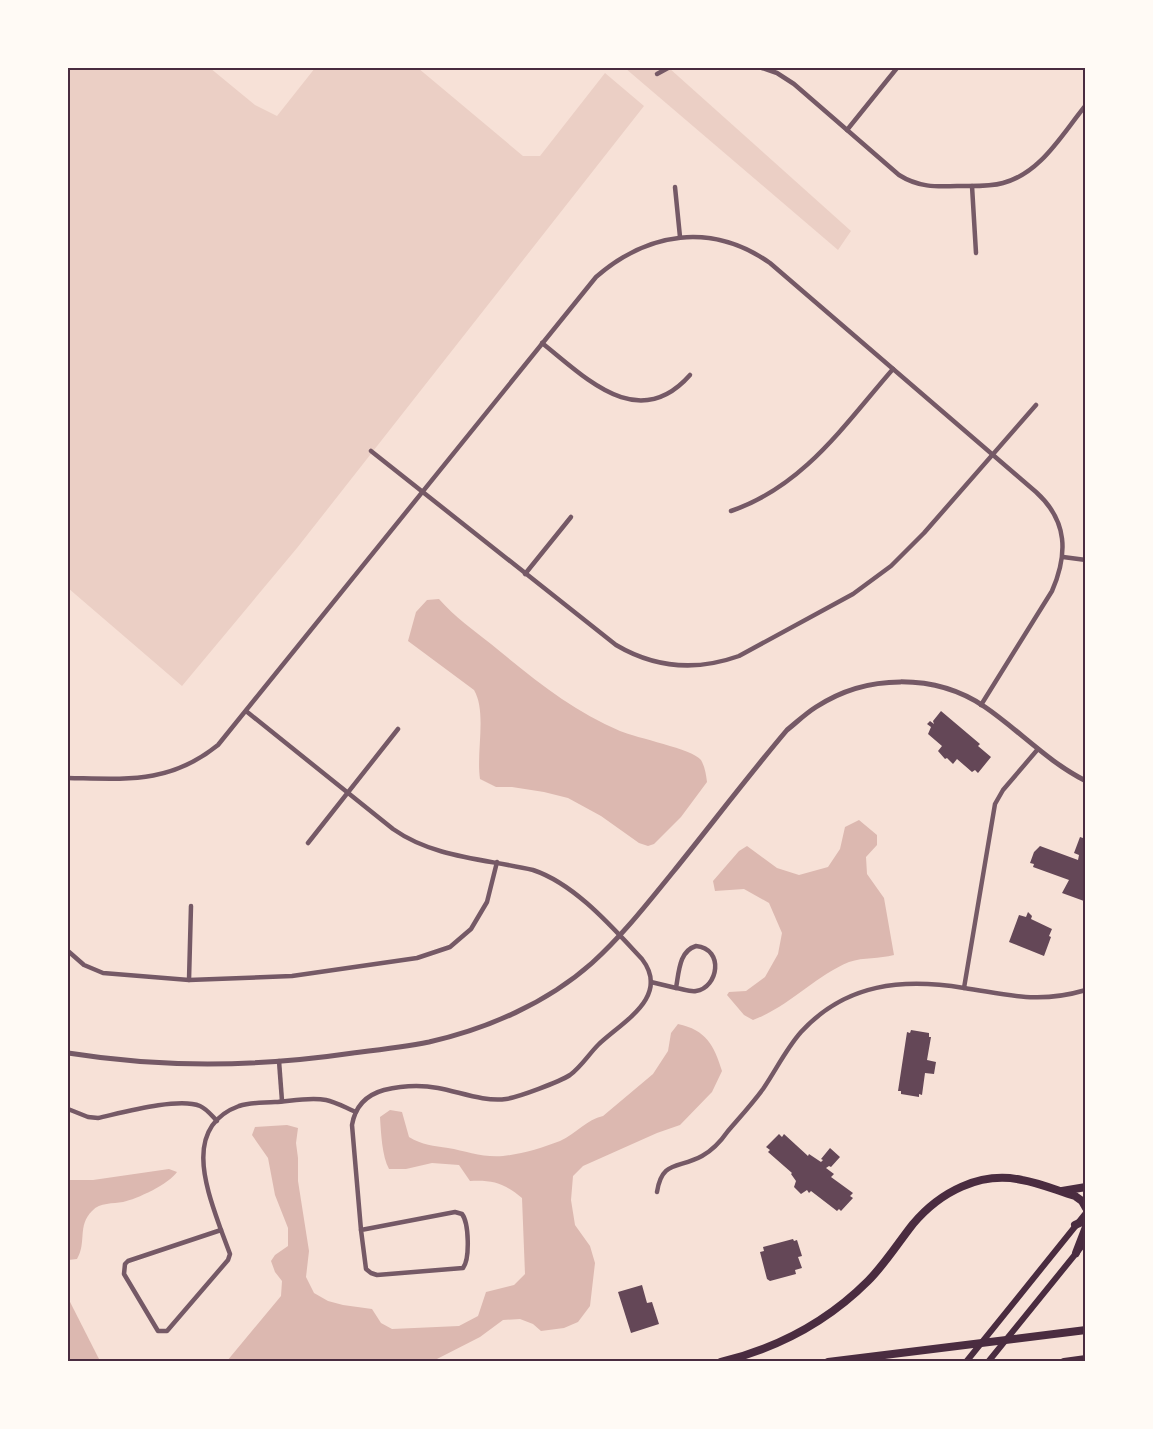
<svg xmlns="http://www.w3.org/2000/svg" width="1153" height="1429" viewBox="0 0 1153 1429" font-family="'Exo 2',sans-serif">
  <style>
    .green { fill: #ebcfc5 }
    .water { fill: #dcb8b0 }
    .building { fill: #644757 }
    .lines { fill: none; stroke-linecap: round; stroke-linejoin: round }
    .minor { stroke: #755966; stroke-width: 4.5 }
    .tertiary { stroke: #755966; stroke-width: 5 }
    .secondary { stroke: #4a2c40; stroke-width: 6 }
    .motorway { stroke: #4a2c40; stroke-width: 8 }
    .neatline { fill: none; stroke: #4a2c40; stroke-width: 2 }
  </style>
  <rect width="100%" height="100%" fill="#f7e1d7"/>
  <g class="green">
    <path d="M 68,68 L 210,68 L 255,105 L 277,116 L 315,68 L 418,68 L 523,156 L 540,156 L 605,73 L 644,106 L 297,548 L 182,686 L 68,588 Z"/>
    <path d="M 625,68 L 669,68 L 851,231 L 838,250 Z"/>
  </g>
  <g class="water">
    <path d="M 439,599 C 455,617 473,630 491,644 C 531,677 572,711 620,731 C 636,738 693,749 701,760 C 705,767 706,774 707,782 L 681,817 L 654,844 L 648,846 L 639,843 L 601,816 L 568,798 L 544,792 L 512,787 L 496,787 L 480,779 C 476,752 487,712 474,690 L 408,641 L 416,612 L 427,600 Z"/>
    <path d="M 859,820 L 877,835 L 877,845 L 866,857 L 867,874 L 884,898 L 894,955 C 879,959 864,957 849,962 C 815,976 790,1006 753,1020 L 744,1015 L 727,995 L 729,992 L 746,991 L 765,977 L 778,954 L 782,933 L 769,903 L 744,889 L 715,891 L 713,881 L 739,851 L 747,846 L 777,868 L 799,875 L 828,867 L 840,849 L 845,827 Z"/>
    <path d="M 678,1024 C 706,1030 714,1045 722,1071 L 712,1092 L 680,1125 L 657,1133 L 583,1166 L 573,1176 L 571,1200 L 575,1225 L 590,1246 L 595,1263 L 590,1306 L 578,1322 L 564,1328 L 541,1331 L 533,1324 L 520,1319 L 503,1320 L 480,1337 L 435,1360 L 429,1361 L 227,1361 L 281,1296 L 282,1281 L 275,1272 L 271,1261 L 275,1255 L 288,1246 L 288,1228 L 275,1195 L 268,1158 L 252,1135 L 255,1127 L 287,1125 L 298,1128 L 296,1143 L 298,1158 L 298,1181 L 309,1251 L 306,1277 L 314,1293 L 328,1301 L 343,1305 L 372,1309 L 381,1323 L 392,1329 L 459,1326 L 478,1316 L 486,1292 L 514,1285 L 525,1274 L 522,1198 C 504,1183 493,1180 470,1181 L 459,1165 L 432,1163 L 406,1169 L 389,1169 C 382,1156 381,1133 380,1117 L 390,1110 L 402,1112 L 409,1137 C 422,1145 434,1146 448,1148 C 466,1151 484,1158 503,1156 C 522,1154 542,1148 560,1141 C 576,1134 587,1119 603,1116 L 653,1074 L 668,1051 L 671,1033 Z"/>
    <path d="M 169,1169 L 177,1172 C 169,1184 137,1199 123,1202 C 113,1204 100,1202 92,1211 C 77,1226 87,1242 77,1259 L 68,1260 L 68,1180 L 93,1180 Z"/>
    <path d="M 68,1298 L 100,1361 L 68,1361 Z"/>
  </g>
  <g class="building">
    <path d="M 941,711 L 980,744 L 978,746 L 991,757 L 978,773 L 975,770 L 972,772 L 957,759 L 953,764 L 947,758 L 945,759 L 938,751 L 942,746 L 928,734 L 931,727 L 927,724 L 930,721 L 934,724 L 933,721 Z"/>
    <path d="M 1080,837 L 1086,839 L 1086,858 L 1084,858 L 1083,861 L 1086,862 L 1084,901 L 1062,893 L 1069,880 L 1033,867 L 1034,864 L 1030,863 L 1034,852 L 1040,846 L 1078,860 L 1079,855 L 1074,853 Z"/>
    <path d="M 1028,912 L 1032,916 L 1031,919 L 1052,929 L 1049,936 L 1051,937 L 1044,956 L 1009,942 L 1019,915 L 1026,917 Z"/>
    <path d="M 911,1030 L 929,1033 L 929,1037 L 931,1037 L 927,1060 L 936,1062 L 934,1074 L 925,1073 L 922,1095 L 919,1094 L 919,1097 L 901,1094 L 901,1091 L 898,1091 L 907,1032 L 910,1033 Z"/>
    <path d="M 779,1134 L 782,1137 L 784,1134 L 808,1156 L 809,1154 L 821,1162 L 823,1160 L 821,1159 L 830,1148 L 840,1157 L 831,1167 L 829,1166 L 826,1168 L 834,1174 L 831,1177 L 853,1193 L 850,1196 L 853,1198 L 841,1211 L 839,1209 L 837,1211 L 811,1191 L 809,1193 L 807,1190 L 801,1194 L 794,1187 L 796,1181 L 791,1174 L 792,1173 L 768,1152 L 770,1150 L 766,1147 Z"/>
    <path d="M 793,1239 L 794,1241 L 797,1240 L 802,1256 L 798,1257 L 802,1268 L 795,1270 L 796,1274 L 770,1281 L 767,1279 L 760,1252 L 764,1251 L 763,1247 Z"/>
    <path d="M 642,1285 L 647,1303 L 652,1302 L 659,1324 L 631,1333 L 618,1292 Z"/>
  </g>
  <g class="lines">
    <g class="minor">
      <path d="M 762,68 L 777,73 L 794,84 L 899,175 C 918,187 935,187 957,186 C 972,186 989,187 1003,183 C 1041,173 1062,134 1086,105"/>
      <path d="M 657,74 L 668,68"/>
      <path d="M 847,130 L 897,68"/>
      <path d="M 972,186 L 976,253"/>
      <path d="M 675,187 L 680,237"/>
      <path d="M 542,343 C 585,377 638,434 690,375"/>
      <path d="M 371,451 L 616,645 C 655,668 697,671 739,656 L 853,594 L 891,566 L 924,533 L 1036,405"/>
      <path d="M 731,511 C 804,486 844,425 893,369"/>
      <path d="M 1063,557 L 1086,560"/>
      <path d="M 525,574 L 571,517"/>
      <path d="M 246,711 L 393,829 C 434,858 486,859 533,870 C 575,884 612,927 642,959 C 671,997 622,1022 598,1045 C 589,1054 581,1067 570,1075 C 559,1082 519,1097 506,1099 C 484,1102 460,1092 438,1088 C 421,1085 401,1086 384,1090 C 366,1095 355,1107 352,1125 L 361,1230"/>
      <path d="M 68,778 C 126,779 170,784 218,745 L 596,277 C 648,232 711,222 770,263 L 1036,492 C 1068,521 1068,554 1052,591 L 981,705"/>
      <path d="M 308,843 L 398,729"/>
      <path d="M 696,946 C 725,949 718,988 696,991 C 690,992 683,989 676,988 C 679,972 679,951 696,946 Z"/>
      <path d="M 68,951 L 84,965 L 103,973 L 189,980 L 292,976 L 417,958 L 450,947 L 471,929 L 487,902 L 497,862"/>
      <path d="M 189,980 L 191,906"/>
      <path d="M 651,982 L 676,988"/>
      <path d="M 964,988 L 995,804 L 1003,790 L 1038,749"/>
      <path d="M 279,1061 L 282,1101"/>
      <path d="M 68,1109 L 88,1117 L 98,1118 C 121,1113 178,1097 200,1106 C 207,1109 212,1116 217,1121"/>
      <path d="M 657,1192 C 662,1160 678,1169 702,1156 C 713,1150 721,1141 728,1131 C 740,1117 752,1104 763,1089 C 776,1070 786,1049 801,1032 C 846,983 903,978 964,988 C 1011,995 1038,1004 1086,990"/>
      <path d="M 455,1212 L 462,1214 C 469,1223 470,1259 463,1268 L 377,1275 L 371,1273 L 366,1269 L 361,1230 Z"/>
      <path d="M 221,1230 L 230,1254 L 228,1260 L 167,1331 L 158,1331 L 124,1274 L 125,1264 L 128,1261 Z"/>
      <path d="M 221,1230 C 207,1190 182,1127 239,1106 C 251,1102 263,1103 275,1102 C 291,1101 310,1097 326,1100 C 336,1102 346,1108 356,1112"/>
    </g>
    <path class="tertiary" d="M 68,1053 C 162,1068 258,1067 353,1053 C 378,1050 404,1047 429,1042 C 487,1029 547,1003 592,963 C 622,936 647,904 673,872 C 711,825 748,776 787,730 C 797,722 805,714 816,707 C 866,674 935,673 985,707 C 1020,731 1048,762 1086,781"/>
    <g class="secondary">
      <path d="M 966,1362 L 1086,1213"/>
      <path d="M 988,1362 L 1086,1241"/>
    </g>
    <g class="motorway">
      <path d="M 1062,1191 L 1086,1187"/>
      <path d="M 1075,1225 L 1086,1220"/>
      <path d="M 1076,1253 L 1086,1227"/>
      <path d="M 721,1362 C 778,1348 826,1323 868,1281 C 885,1264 898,1243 913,1224 C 940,1192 980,1171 1022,1180 C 1040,1183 1058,1191 1075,1196 L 1082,1201 L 1086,1208"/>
      <path d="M 828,1362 L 1086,1330"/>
      <path d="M 1064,1362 L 1086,1359"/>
    </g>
  </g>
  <rect width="1153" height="1429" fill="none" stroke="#fffaf5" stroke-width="138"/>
  <rect x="69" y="69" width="1015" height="1291" class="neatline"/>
</svg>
